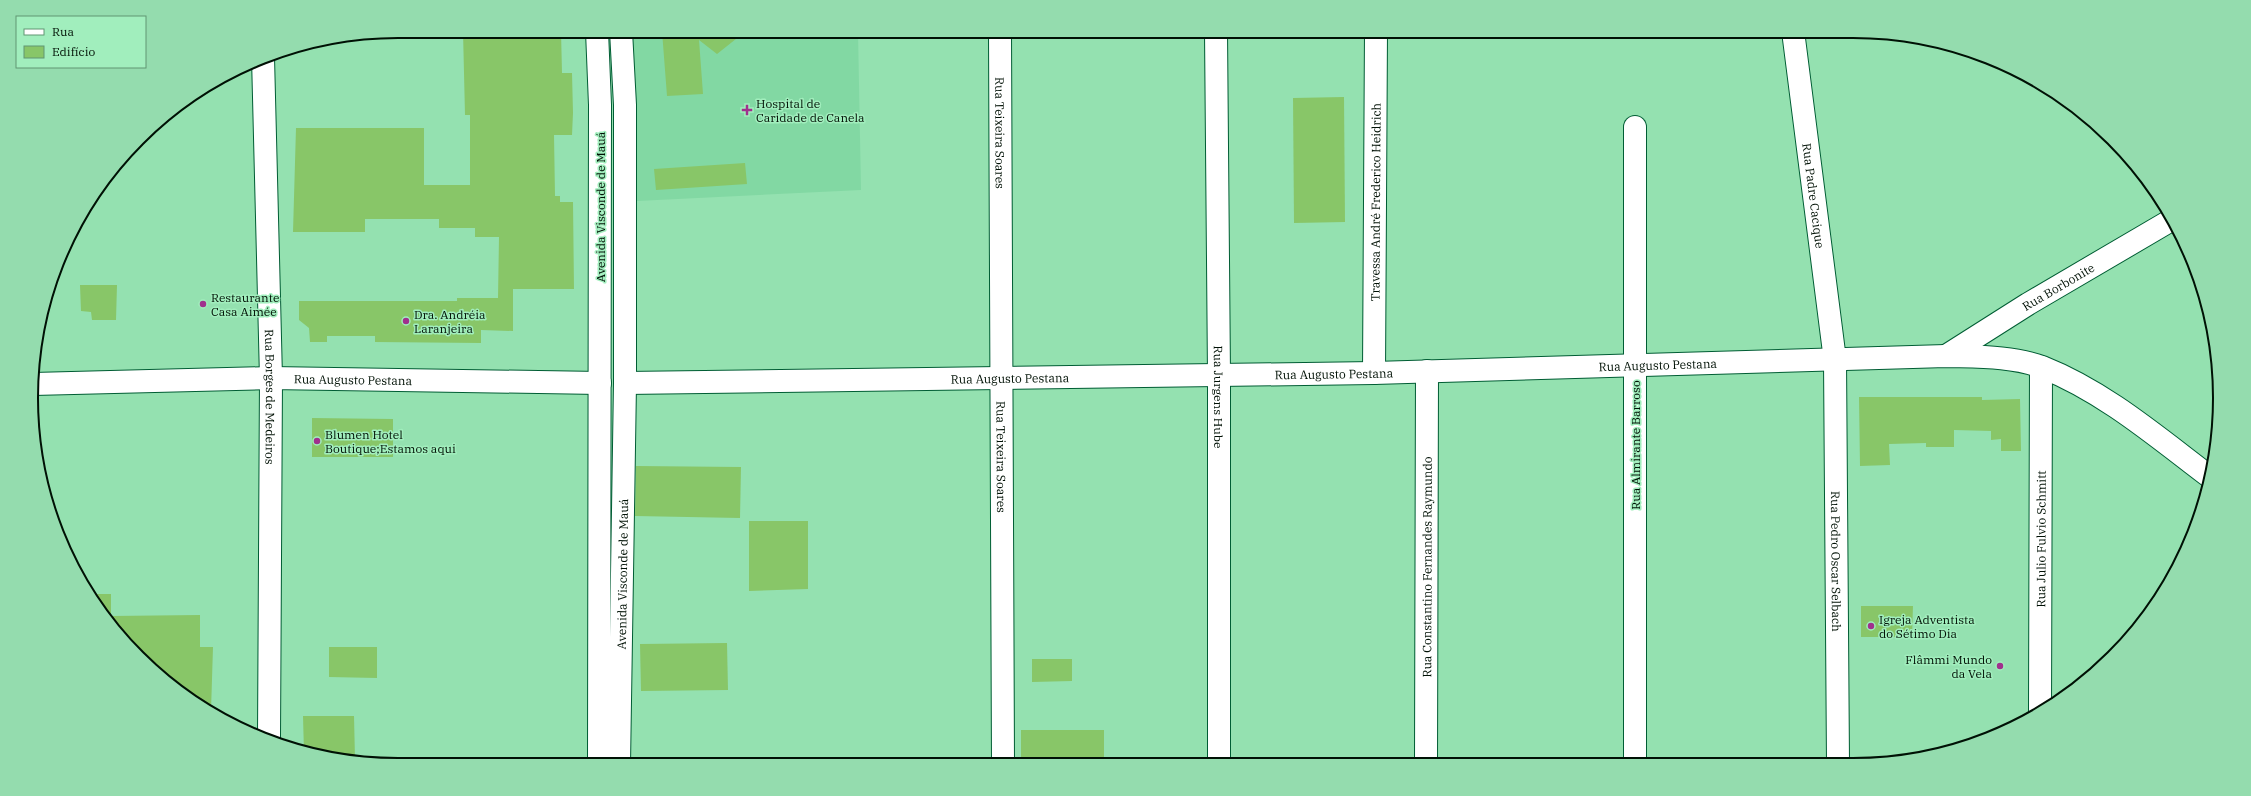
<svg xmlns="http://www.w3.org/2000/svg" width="2251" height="796" viewBox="0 0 2251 796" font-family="'IBM Plex Serif',serif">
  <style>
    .built { fill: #82d8a3 }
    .building { fill: #88c668 }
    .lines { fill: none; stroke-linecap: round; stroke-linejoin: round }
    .minor-casing { stroke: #005d34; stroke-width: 24 }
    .major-casing { stroke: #005d34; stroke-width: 24 }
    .minor { stroke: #fff; stroke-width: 22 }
    .major { stroke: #fff; stroke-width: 22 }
    .poi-dot { fill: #a0308d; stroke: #a1eebd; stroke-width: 1.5 }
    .labels { text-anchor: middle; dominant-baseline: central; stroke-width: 3; stroke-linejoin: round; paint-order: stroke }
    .poi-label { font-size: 12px; fill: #001105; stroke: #a1eebd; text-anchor: start }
    .street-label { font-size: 12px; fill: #001105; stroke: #a1eebd }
    .rim { fill: none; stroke: #001105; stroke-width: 2 }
  </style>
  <rect width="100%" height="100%" fill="#94e1b0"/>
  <path class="built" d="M 633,31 L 858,31 L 861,190 L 637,201 Z"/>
  <g class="building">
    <path d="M 463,31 L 561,31 L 562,73 L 572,73 L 573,113 L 572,135 L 554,135 L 555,196 L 560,196 L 560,202 L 573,202 L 574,289 L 513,289 L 513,331 L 481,330 L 481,343 L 375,342 L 375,336 L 327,336 L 327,342 L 310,342 L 309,328 L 299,320 L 299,301 L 457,301 L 457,298 L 498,298 L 499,237 L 475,237 L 475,228 L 439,228 L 439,219 L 365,219 L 365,232 L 293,232 L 296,128 L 424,128 L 424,185 L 470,185 L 470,115 L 465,115 Z"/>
    <path d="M 662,31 L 746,31 L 717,54 L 699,40 L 703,94 L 667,96 Z"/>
    <path d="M 1344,97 L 1345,222 L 1294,223 L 1293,98 Z"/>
    <path d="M 745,163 L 747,184 L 656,190 L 654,169 Z"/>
    <path d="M 80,285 L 117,285 L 116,320 L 92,320 L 91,312 L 81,311 Z"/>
    <path d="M 1859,397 L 1982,397 L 1982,400 L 2020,399 L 2021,451 L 2001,451 L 2001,439 L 1991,440 L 1991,431 L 1954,430 L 1954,447 L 1926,447 L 1926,443 L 1889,444 L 1890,465 L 1860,466 Z"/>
    <path d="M 312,418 L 393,419 L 393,457 L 312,457 Z"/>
    <path d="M 636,466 L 741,467 L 740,518 L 635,516 Z"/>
    <path d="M 749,521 L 808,521 L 808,589 L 749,591 Z"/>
    <path d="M 89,594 L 111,594 L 111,616 L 200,615 L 200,647 L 213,647 L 211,711 L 194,703 L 139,658 L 93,602 Z"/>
    <path d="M 1861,606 L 1913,606 L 1912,637 L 1861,637 Z"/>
    <path d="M 727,643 L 728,690 L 641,691 L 640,644 Z"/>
    <path d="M 329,647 L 377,647 L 377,678 L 329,677 Z"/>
    <path d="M 1032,659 L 1072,659 L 1072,681 L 1032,682 Z"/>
    <path d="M 303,716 L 354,716 L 355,759 L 304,753 Z"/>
    <path d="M 1021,730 L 1104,730 L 1104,762 L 1021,763 Z"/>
  </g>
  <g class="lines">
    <defs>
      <g id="minor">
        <path id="s1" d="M 1000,31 L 1003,764"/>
        <path id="s2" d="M 1216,31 L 1219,375 L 1219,763"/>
        <path id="s3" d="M 263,57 L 271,378 L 269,737"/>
        <path id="s4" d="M 1946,356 L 2028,304 L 2173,219"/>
        <path id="s5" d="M 1374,373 L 1376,31"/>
        <path id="s6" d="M 625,383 L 1374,373 L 1946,356 C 1977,357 2012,356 2042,367 C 2105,392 2157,437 2210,477"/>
        <path id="s7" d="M 33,384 L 271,378 L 600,383"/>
        <path id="s8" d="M 2040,711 L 2041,367"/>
        <path d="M 1635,762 L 1635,127"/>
        <path id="s9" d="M 1426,763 L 1427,371"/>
      </g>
      <g id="major">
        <path d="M 597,31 L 600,105 L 599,765"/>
        <path id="s10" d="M 1793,31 L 1835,360 L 1838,762"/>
        <path id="s11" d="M 619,765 L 625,383 L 625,105 L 621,31"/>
      </g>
    </defs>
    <use href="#minor" class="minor-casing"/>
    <use href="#major" class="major-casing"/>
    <use href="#minor" class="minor"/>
    <use href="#major" class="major"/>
  </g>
  <g class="poi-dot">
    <path d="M745 104h4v4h4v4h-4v4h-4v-4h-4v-4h4z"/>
    <circle cx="203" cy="304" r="4"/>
    <circle cx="406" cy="321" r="4"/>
    <circle cx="317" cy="441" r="4"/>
    <circle cx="1871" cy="626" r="4"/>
    <circle cx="2000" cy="666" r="4"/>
  </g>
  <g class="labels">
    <g class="poi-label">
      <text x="756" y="103">Hospital de<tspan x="756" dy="14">Caridade de Canela</tspan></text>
      <text x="211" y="297">Restaurante<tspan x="211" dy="14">Casa Aimée</tspan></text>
      <text x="414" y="314">Dra. Andréia<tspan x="414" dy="14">Laranjeira</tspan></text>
      <text x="325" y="434">Blumen Hotel<tspan x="325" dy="14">Boutique;Estamos aqui</tspan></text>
      <text x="1879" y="619">Igreja Adventista<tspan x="1879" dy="14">do Sétimo Dia</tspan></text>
      <text x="1992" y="659" text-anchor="end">Flâmmi Mundo<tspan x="1992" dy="14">da Vela</tspan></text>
    </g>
    <g class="street-label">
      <text stroke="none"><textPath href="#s1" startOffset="102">Rua Teixeira Soares</textPath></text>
      <text stroke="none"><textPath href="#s10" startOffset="166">Rua Padre Cacique</textPath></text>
      <text stroke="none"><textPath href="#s5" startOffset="171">Travessa André Frederico Heidrich</textPath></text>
      <text transform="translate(600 207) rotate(-90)">Avenida Visconde de Mauá</text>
      <text stroke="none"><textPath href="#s4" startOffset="132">Rua Borbonite</textPath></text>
      <text stroke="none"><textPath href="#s6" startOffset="1033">Rua Augusto Pestana</textPath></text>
      <text stroke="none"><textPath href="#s6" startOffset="709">Rua Augusto Pestana</textPath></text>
      <text stroke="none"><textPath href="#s6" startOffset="385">Rua Augusto Pestana</textPath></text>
      <text stroke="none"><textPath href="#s7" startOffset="320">Rua Augusto Pestana</textPath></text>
      <text stroke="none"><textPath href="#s3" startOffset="340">Rua Borges de Medeiros</textPath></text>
      <text stroke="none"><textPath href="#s2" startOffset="366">Rua Jurgens Hube</textPath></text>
      <text transform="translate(1635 445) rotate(-90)">Rua Almirante Barroso</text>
      <text stroke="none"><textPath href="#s1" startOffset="426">Rua Teixeira Soares</textPath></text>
      <text stroke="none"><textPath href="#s8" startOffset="172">Rua Julio Fulvio Schmitt</textPath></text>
      <text stroke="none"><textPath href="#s10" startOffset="533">Rua Pedro Oscar Selbach</textPath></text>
      <text stroke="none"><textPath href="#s9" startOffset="196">Rua Constantino Fernandes Raymundo</textPath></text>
      <text stroke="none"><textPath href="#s11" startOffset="191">Avenida Visconde de Mauá</textPath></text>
    </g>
  </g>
  <path d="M0 0H2251V796H0ZM398 38H1853A360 360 0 0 1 2213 398V398A360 360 0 0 1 1853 758H398A360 360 0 0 1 38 398V398A360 360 0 0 1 398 38Z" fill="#94dcae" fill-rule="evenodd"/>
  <path class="rim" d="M398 38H1853A360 360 0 0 1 2213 398V398A360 360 0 0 1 1853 758H398A360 360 0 0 1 38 398V398A360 360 0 0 1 398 38Z"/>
  <rect x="16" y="16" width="130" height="52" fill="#a1eebd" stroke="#619673"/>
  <rect x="24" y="29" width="20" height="6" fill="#ffffff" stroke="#619673"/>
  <text x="52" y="36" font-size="12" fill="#001105">Rua</text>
  <rect x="24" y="46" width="20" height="12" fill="#88c668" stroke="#619673"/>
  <text x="52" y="56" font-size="12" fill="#001105">Edifício</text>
</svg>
